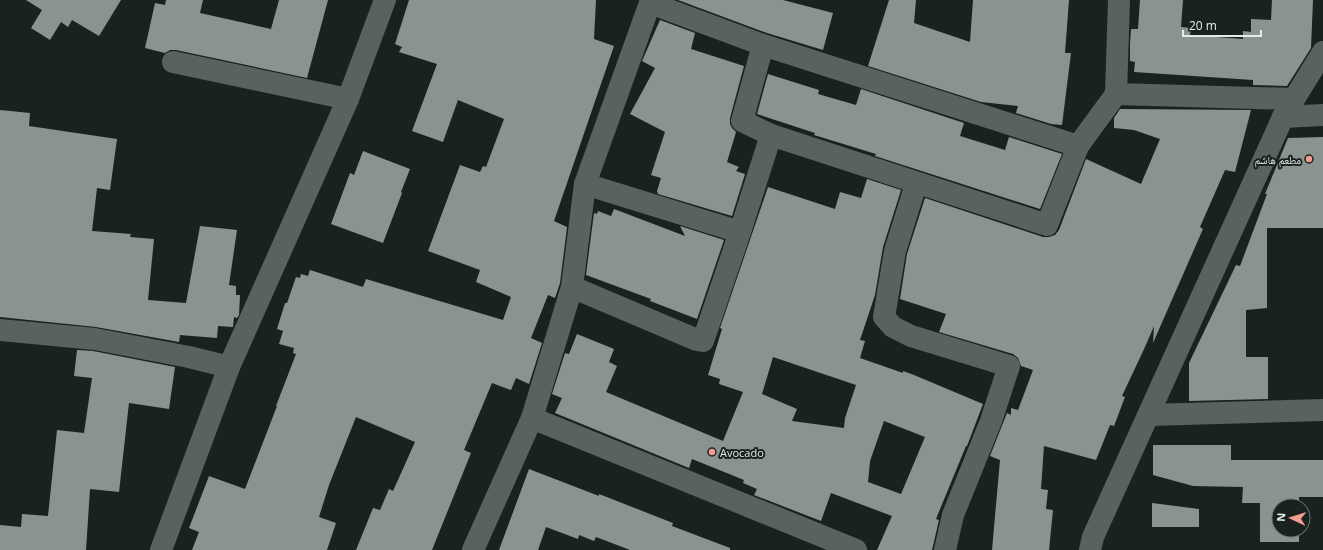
<svg xmlns="http://www.w3.org/2000/svg" width="1323" height="550" viewBox="0 0 1323 550" font-family="'Open Sans','Noto Naskh Arabic',sans-serif">
  <style>
    .building { fill: #899491; fill-rule: evenodd }
    .lines { fill: none; stroke-linecap: round; stroke-linejoin: round }
    .street { stroke: #58625f; stroke-width: 22 }
    .poi-dot { fill: #f59c90; stroke: #1a2220; stroke-width: 1.5 }
    .labels { text-anchor: middle; dominant-baseline: central; stroke-width: 4; stroke-linejoin: round; paint-order: stroke }
    .poi-label { font-size: 11px; fill: #e5ebe9; stroke: #1a2220; text-anchor: end }
  </style>
  <rect width="100%" height="100%" fill="#1a2220"/>
  <g class="building">
    <path d="M 26,0 L 121,0 L 99,36 L 72,20 L 68,27 L 61,22 L 50,40 L 31,28 L 42,10 Z"/>
    <path d="M 166,0 L 203,0 L 200,13 L 271,29 L 279,0 L 328,0 L 307,78 L 176,50 L 170,50 L 165,53 L 145,48 L 155,3 L 165,5 Z"/>
    <path d="M 409,0 L 596,0 L 594,39 L 614,46 L 554,221 L 567,227 L 560,283 L 555,298 L 548,295 L 531,338 L 542,343 L 529,384 L 516,378 L 511,390 L 492,383 L 464,450 L 471,453 L 432,550 L 356,550 L 373,508 L 380,510 L 389,489 L 393,491 L 415,442 L 356,417 L 329,485 L 319,517 L 336,523 L 327,550 L 192,550 L 199,532 L 189,528 L 209,476 L 245,489 L 277,406 L 276,406 L 296,354 L 293,353 L 294,348 L 279,344 L 283,331 L 277,329 L 285,303 L 287,303 L 296,277 L 300,278 L 301,274 L 308,276 L 310,270 L 363,287 L 366,279 L 503,320 L 511,297 L 476,282 L 480,270 L 428,251 L 460,165 L 480,172 L 483,166 L 486,167 L 504,119 L 458,100 L 443,142 L 412,131 L 437,64 L 399,52 L 402,47 L 395,44 Z"/>
    <path d="M 678,0 L 783,0 L 833,13 L 823,50 L 767,33 Z"/>
    <path d="M 889,0 L 916,0 L 914,23 L 970,42 L 973,0 L 1069,0 L 1065,53 L 1071,53 L 1062,125 L 1051,124 L 1016,113 L 1018,106 L 981,102 L 868,66 Z"/>
    <path d="M 1140,0 L 1183,0 L 1181,27 L 1191,28 L 1190,35 L 1243,39 L 1243,31 L 1251,32 L 1251,19 L 1271,20 L 1272,0 L 1313,0 L 1311,48 L 1287,86 L 1253,85 L 1253,80 L 1134,72 L 1135,62 L 1130,61 L 1130,44 L 1131,29 L 1138,29 Z"/>
    <path d="M 660,20 L 695,33 L 691,49 L 744,66 L 730,118 L 730,124 L 732,128 L 736,132 L 727,162 L 739,167 L 736,171 L 745,174 L 732,216 L 658,194 L 657,191 L 661,178 L 651,175 L 665,132 L 630,114 L 655,68 L 642,61 Z"/>
    <path d="M 768,74 L 819,90 L 818,94 L 856,105 L 861,89 L 964,123 L 960,136 L 1005,150 L 1009,137 L 1062,154 L 1040,209 L 875,156 L 876,154 L 814,135 L 815,133 L 757,114 Z"/>
    <path d="M 1120,109 L 1251,110 L 1235,172 L 1225,170 L 1200,227 L 1203,229 L 1153,343 L 1154,326 L 1145,347 L 1122,396 L 1125,397 L 1114,426 L 1110,425 L 1096,460 L 1044,446 L 1041,489 L 1048,490 L 1046,509 L 1053,510 L 1049,550 L 992,550 L 1000,460 L 990,456 L 1007,413 L 1011,415 L 1011,408 L 1018,410 L 1033,370 L 1021,366 L 1018,358 L 1013,354 L 939,332 L 946,314 L 900,299 L 907,254 L 925,198 L 1043,237 L 1049,237 L 1055,235 L 1059,230 L 1086,159 L 1141,184 L 1160,139 L 1134,130 L 1114,128 L 1114,118 Z"/>
    <path d="M 0,110 L 30,113 L 29,126 L 117,139 L 110,190 L 97,188 L 92,231 L 131,234 L 130,237 L 154,239 L 148,300 L 186,303 L 200,226 L 237,230 L 229,285 L 236,286 L 236,295 L 240,295 L 239,315 L 237,318 L 234,317 L 233,327 L 218,326 L 217,338 L 180,335 L 179,342 L 96,327 L 0,317 Z"/>
    <path d="M 1323,137 L 1323,228 L 1267,228 L 1267,308 L 1246,310 L 1246,357 L 1268,357 L 1268,399 L 1189,401 L 1189,363 L 1236,265 L 1240,266 L 1267,194 L 1265,194 L 1288,138 Z"/>
    <path d="M 363,151 L 410,169 L 401,192 L 402,193 L 383,243 L 331,224 L 350,173 L 354,175 Z"/>
    <path d="M 867,179 L 901,190 L 883,247 L 875,295 L 860,340 L 865,341 L 860,358 L 903,373 L 903,371 L 914,375 L 983,404 L 967,446 L 966,446 L 936,519 L 939,520 L 932,550 L 877,550 L 892,516 L 831,493 L 821,521 L 754,495 L 757,489 L 743,483 L 744,480 L 692,459 L 689,468 L 555,413 L 562,398 L 552,394 L 565,353 L 569,354 L 577,334 L 614,349 L 609,362 L 617,366 L 606,392 L 723,441 L 743,392 L 719,384 L 720,379 L 708,375 L 722,329 L 720,328 L 768,187 L 835,209 L 840,192 L 861,198 ZM 773,357 L 856,385 L 845,418 L 844,428 L 792,421 L 797,409 L 762,394 ZM 884,421 L 925,437 L 901,494 L 868,482 L 870,461 Z"/>
    <path d="M 614,209 L 685,236 L 680,226 L 724,240 L 697,319 L 650,301 L 651,299 L 586,275 L 594,213 L 597,214 L 598,211 L 611,216 Z"/>
    <path d="M 77,350 L 93,351 L 175,367 L 169,409 L 129,403 L 119,492 L 90,489 L 86,550 L 0,550 L 0,525 L 21,527 L 22,514 L 48,516 L 57,430 L 84,433 L 92,378 L 74,376 Z"/>
    <path d="M 1153,445 L 1231,445 L 1231,460 L 1323,460 L 1323,497 L 1299,497 L 1299,506 L 1279,506 L 1279,530 L 1299,530 L 1299,542 L 1260,542 L 1260,503 L 1242,503 L 1243,487 L 1193,486 L 1153,475 Z"/>
    <path d="M 529,469 L 599,496 L 599,494 L 673,523 L 672,526 L 730,548 L 730,550 L 630,550 L 596,537 L 594,541 L 579,535 L 578,539 L 546,527 L 538,550 L 499,550 Z"/>
    <path d="M 1152,503 L 1199,509 L 1199,527 L 1152,527 Z"/>
  </g>
  <g class="lines">
    <g class="street">
      <path d="M 650,3 L 763,45 L 1078,146 L 1116,94 L 1119,0"/>
      <path d="M 763,45 L 742,121 L 771,135 L 1047,225 L 1078,146"/>
      <path d="M 173,62 L 348,99"/>
      <path d="M 1116,94 L 1294,99"/>
      <path d="M 1283,117 L 1323,115"/>
      <path d="M 585,184 L 740,232"/>
      <path d="M 916,184 L 895,251 L 884,317 L 893,327 L 911,336 L 1009,366 L 991,421 L 953,515 L 945,550"/>
      <path d="M 572,287 L 697,340 L 703,341 L 740,232 L 771,135"/>
      <path d="M 0,330 L 95,339 L 189,357 L 229,367"/>
      <path d="M 1149,415 L 1323,410"/>
      <path d="M 532,418 L 856,550"/>
      <path d="M 161,550 L 229,367 L 348,99 L 385,0"/>
      <path d="M 473,550 L 532,418 L 572,287 L 585,184 L 650,3 L 650,0"/>
      <path d="M 1090,550 L 1093,537 L 1283,117 L 1323,52"/>
    </g>
  </g>
  <g class="poi-dot">
    <circle cx="1309" cy="159" r="4"/>
    <circle cx="712" cy="452" r="4"/>
  </g>
  <g class="labels">
    <g class="poi-label">
      <text x="1301" y="159">مطعم هاشم</text>
      <text x="720" y="452" text-anchor="start">Avocado</text>
    </g>
  </g>
  <g transform="translate(1291 518) rotate(274)"><circle r="19" fill="#1a2220" stroke="#6b7270"/>
  <path d="M0-3L7 15L0 10L-7 15Z" fill="#f59c90"/>
  <text y="-6" font-size="11" font-weight="bold" text-anchor="middle" fill="#e5ebe9">N</text>
  </g>
  <path d="M1183 30v6h78v-6" fill="none" stroke="#e5ebe9" stroke-width="2"/>
  <text x="1189" y="30" font-size="12" fill="#e5ebe9" stroke="#1a2220" stroke-width="3" paint-order="stroke">20 m</text>
</svg>
